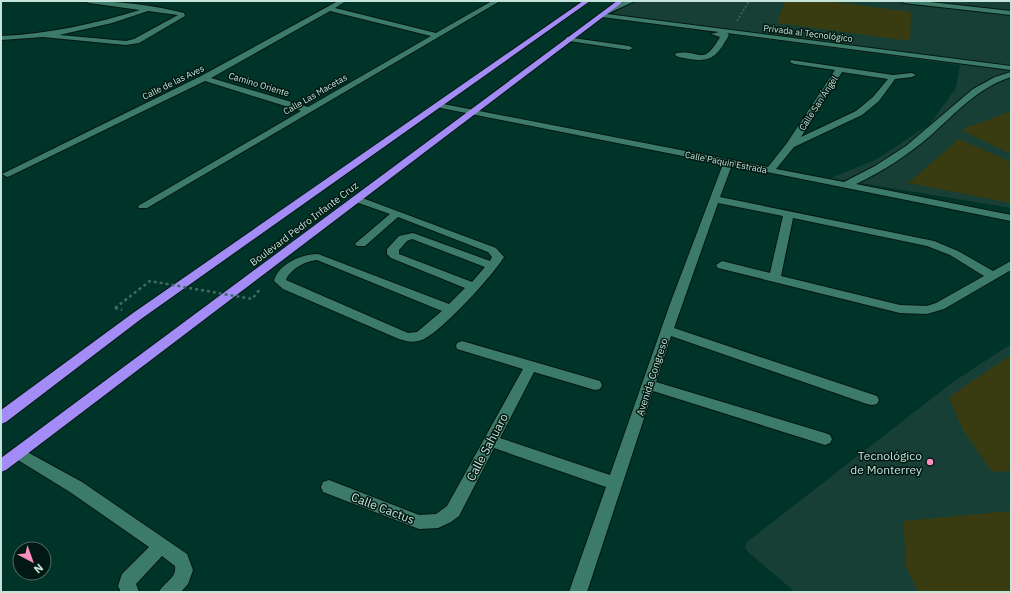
<svg xmlns="http://www.w3.org/2000/svg" width="1012" height="593" viewBox="0 0 1012 593" font-family="'IBM Plex Sans',sans-serif">
  <style>
    .built { fill: #173f35 }
    .green { fill: #393c11 }
    .lines { fill: none; stroke-linecap: round; stroke-linejoin: round }
    .minor-casing { stroke: #051812; stroke-width: 2 }
    .highway-casing { stroke: #051812; stroke-width: 2 }
    .path-far1 { stroke: #3f6c60; stroke-width: 1.5; stroke-dasharray: 2 2; stroke-linecap: butt }
    .path { stroke: #3f6c60; stroke-width: 2.5; stroke-dasharray: 3 3; stroke-linecap: butt }
    .minor { fill: #3d7b69; fill-rule: evenodd }
    .highway { fill: #a38cf5; fill-rule: evenodd }
    .path-bridge { stroke: #3f6c60; stroke-width: 2.5; stroke-dasharray: 3 3; stroke-linecap: butt }
    .poi-dot { fill: #fd8ec0; stroke: #011912; stroke-width: 1.5 }
    .labels { text-anchor: middle; dominant-baseline: central; stroke-width: 3; stroke-linejoin: round; paint-order: stroke }
    .far-street-label { font-size: 9px; fill: #c5e4d9; stroke: #011912 }
    .street-label { font-size: 10px; fill: #c5e4d9; stroke: #011912 }
    .near-street-label { font-size: 12px; fill: #c5e4d9; stroke: #011912 }
    .near-poi-label { font-size: 12px; fill: #c5e4d9; stroke: #011912; text-anchor: end }
  </style>
  <rect width="100%" height="100%" fill="#003428"/>
  <g class="built">
    <path d="M 631,1 L 1011,1 L 1011,208 L 831,178 L 877,159 L 930,124 L 956,88 L 960,65 L 607,18 Z"/>
    <path d="M 1011,344 L 1011,592 L 795,592 L 748,552 L 745,547 L 747,542 L 953,382 Z"/>
  </g>
  <g class="green">
    <path d="M 785,1 L 827,1 L 911,12 L 910,41 L 777,23 Z"/>
    <path d="M 1011,111 L 1011,154 L 961,130 Z"/>
    <path d="M 959,139 L 1011,162 L 1011,203 L 908,183 Z"/>
    <path d="M 1011,355 L 1011,471 L 992,472 L 963,430 L 949,397 Z"/>
    <path d="M 1011,511 L 1011,592 L 918,592 L 905,565 L 904,521 Z"/>
  </g>
  <g class="lines">
    <defs>
      <g id="minor">
        <path d="M 86,1 C 118,1 153,5 184,13 L 185,16 L 139,43 L 126,45 L 43,37 L 1,40 L 1,36 C 49,34 94,24 140,10 L 89,3 ZM 148,11 L 178,15 L 134,39 L 126,41 L 59,35 L 112,23 Z"/>
        <path d="M 338,1 L 346,1 L 335,8 L 436,33 L 492,1 L 500,1 L 147,208 L 139,208 L 138,206 L 301,111 L 205,81 L 10,176 L 7,177 L 2,174 L 201,76 ZM 330,11 L 431,36 L 308,107 L 211,78 Z"/>
        <path d="M 626,1 L 635,1 L 607,14 L 1011,66 L 1011,70 L 727,33 L 729,35 C 718,54 713,63 690,59 C 685,58 679,58 675,55 L 676,53 C 701,49 702,68 720,37 L 711,34 L 719,32 L 602,17 L 599,15 L 603,13 L 604,11 Z"/>
        <path d="M 901,1 L 921,1 L 1011,11 L 1011,15 L 904,3 Z"/>
        <path d="M 566,37 L 629,46 L 633,48 L 629,50 L 569,41 L 566,41 Z"/>
        <path d="M 791,60 L 893,75 L 912,73 L 916,75 L 912,77 L 895,79 L 879,101 L 862,115 L 794,147 L 776,169 L 844,182 L 875,166 L 906,146 L 973,89 L 995,77 L 1011,72 L 1011,77 C 977,88 956,113 930,136 C 908,155 882,172 856,184 L 1011,215 L 1011,221 L 732,165 L 720,197 L 934,241 L 958,251 L 993,271 L 1011,261 L 1011,270 L 944,309 L 927,314 L 900,313 L 718,268 L 716,265 L 722,261 L 770,273 L 783,216 L 718,203 L 674,328 L 877,396 L 879,400 L 877,404 L 872,405 L 867,404 L 671,336 L 656,382 L 825,433 L 830,435 L 832,439 L 830,443 L 825,445 L 653,391 L 587,592 L 569,592 L 606,487 L 494,448 L 459,516 L 451,522 L 438,528 L 419,529 L 323,492 L 321,487 L 323,482 L 329,480 L 419,515 L 436,514 L 447,506 L 523,369 L 457,349 L 456,346 L 457,343 L 462,341 L 600,381 L 602,385 L 600,389 L 595,390 L 534,372 L 500,438 L 610,475 L 670,304 L 723,164 L 441,108 L 437,105 L 438,103 L 768,167 L 787,143 L 835,70 L 794,64 L 790,62 ZM 842,72 L 888,79 L 873,97 L 856,111 L 801,137 ZM 793,218 L 927,246 L 950,255 L 984,276 L 936,303 L 927,306 L 900,305 L 781,276 Z"/>
        <path d="M 357,196 L 496,248 L 504,257 C 493,275 443,330 424,339 C 415,343 408,342 399,339 L 283,289 L 274,281 C 278,264 302,254 318,254 L 449,304 L 465,288 L 391,258 L 387,254 L 387,249 L 399,236 L 413,233 L 490,261 L 492,257 L 488,252 L 398,217 L 365,246 L 357,246 L 355,244 L 357,242 L 390,214 L 353,201 L 352,199 ZM 412,239 L 485,267 L 472,282 L 399,254 L 399,250 L 407,241 ZM 317,260 L 442,311 L 417,332 L 408,333 L 286,280 C 290,269 306,261 317,260 Z"/>
        <path d="M 18,447 L 82,482 L 187,554 L 193,570 L 188,584 L 181,592 L 159,592 C 164,582 177,578 175,566 L 162,556 L 136,584 L 139,592 L 121,592 L 118,586 L 122,574 L 149,547 L 70,492 L 13,457 L 11,453 L 13,449 Z"/>
      </g>
      <g id="highway">
        <path d="M 583,1 L 590,1 L 141,319 L 6,422 L 1,424 L 1,410 L 133,313 Z"/>
        <path d="M 617,1 L 624,1 L 6,470 L 1,472 L 1,458 Z"/>
      </g>
    </defs>
    <use href="#minor" class="minor-casing"/>
    <use href="#highway" class="highway-casing"/>
    <path class="path-far1" d="M 737,21 L 749,1"/>
    <path class="path" d="M 115,308 L 122,310"/>
    <use href="#minor" class="minor"/>
    <use href="#highway" class="highway"/>
    <path class="path-bridge" d="M 115,308 L 150,281 L 252,299 L 261,288"/>
  </g>
  <circle class="poi-dot" cx="930" cy="462" r="4"/>
  <g class="labels">
    <g class="far-street-label">
      <text transform="translate(808 33) rotate(7)">Privada al Tecnológico</text>
      <text transform="translate(173 82) rotate(-26)">Calle de las Aves</text>
      <text transform="translate(259 84) rotate(17)">Camino Oriente</text>
      <text transform="translate(315 94) rotate(-30)">Calle Las Macetas</text>
      <text transform="translate(818 103) rotate(-57)">Calle San Ángel</text>
      <text transform="translate(726 162) rotate(11)">Calle Paquín Estrada</text>
    </g>
    <g class="street-label">
      <text transform="translate(304 224) rotate(-37)">Boulevard Pedro Infante Cruz</text>
      <text transform="translate(652 377) rotate(-72)">Avenida Congreso</text>
    </g>
    <g class="near-street-label">
      <text transform="translate(487 447) rotate(-62)">Calle Sahuaro</text>
      <text transform="translate(383 508) rotate(21)">Calle Cactus</text>
    </g>
    <g class="near-poi-label">
      <text x="922" y="455">Tecnológico<tspan x="922" dy="14">de Monterrey</tspan></text>
    </g>
  </g>
  <rect width="1012" height="593" fill="none" stroke="#c5e4d9" stroke-width="4"/>
  <g transform="translate(32 561) rotate(139)"><circle r="19" fill="#011912" stroke="#4f6a62"/>
  <path d="M0-3L7 15L0 10L-7 15Z" fill="#fd8ec0"/>
  <text y="-6" font-size="11" font-weight="bold" text-anchor="middle" fill="#c5e4d9">N</text>
  </g>
</svg>
